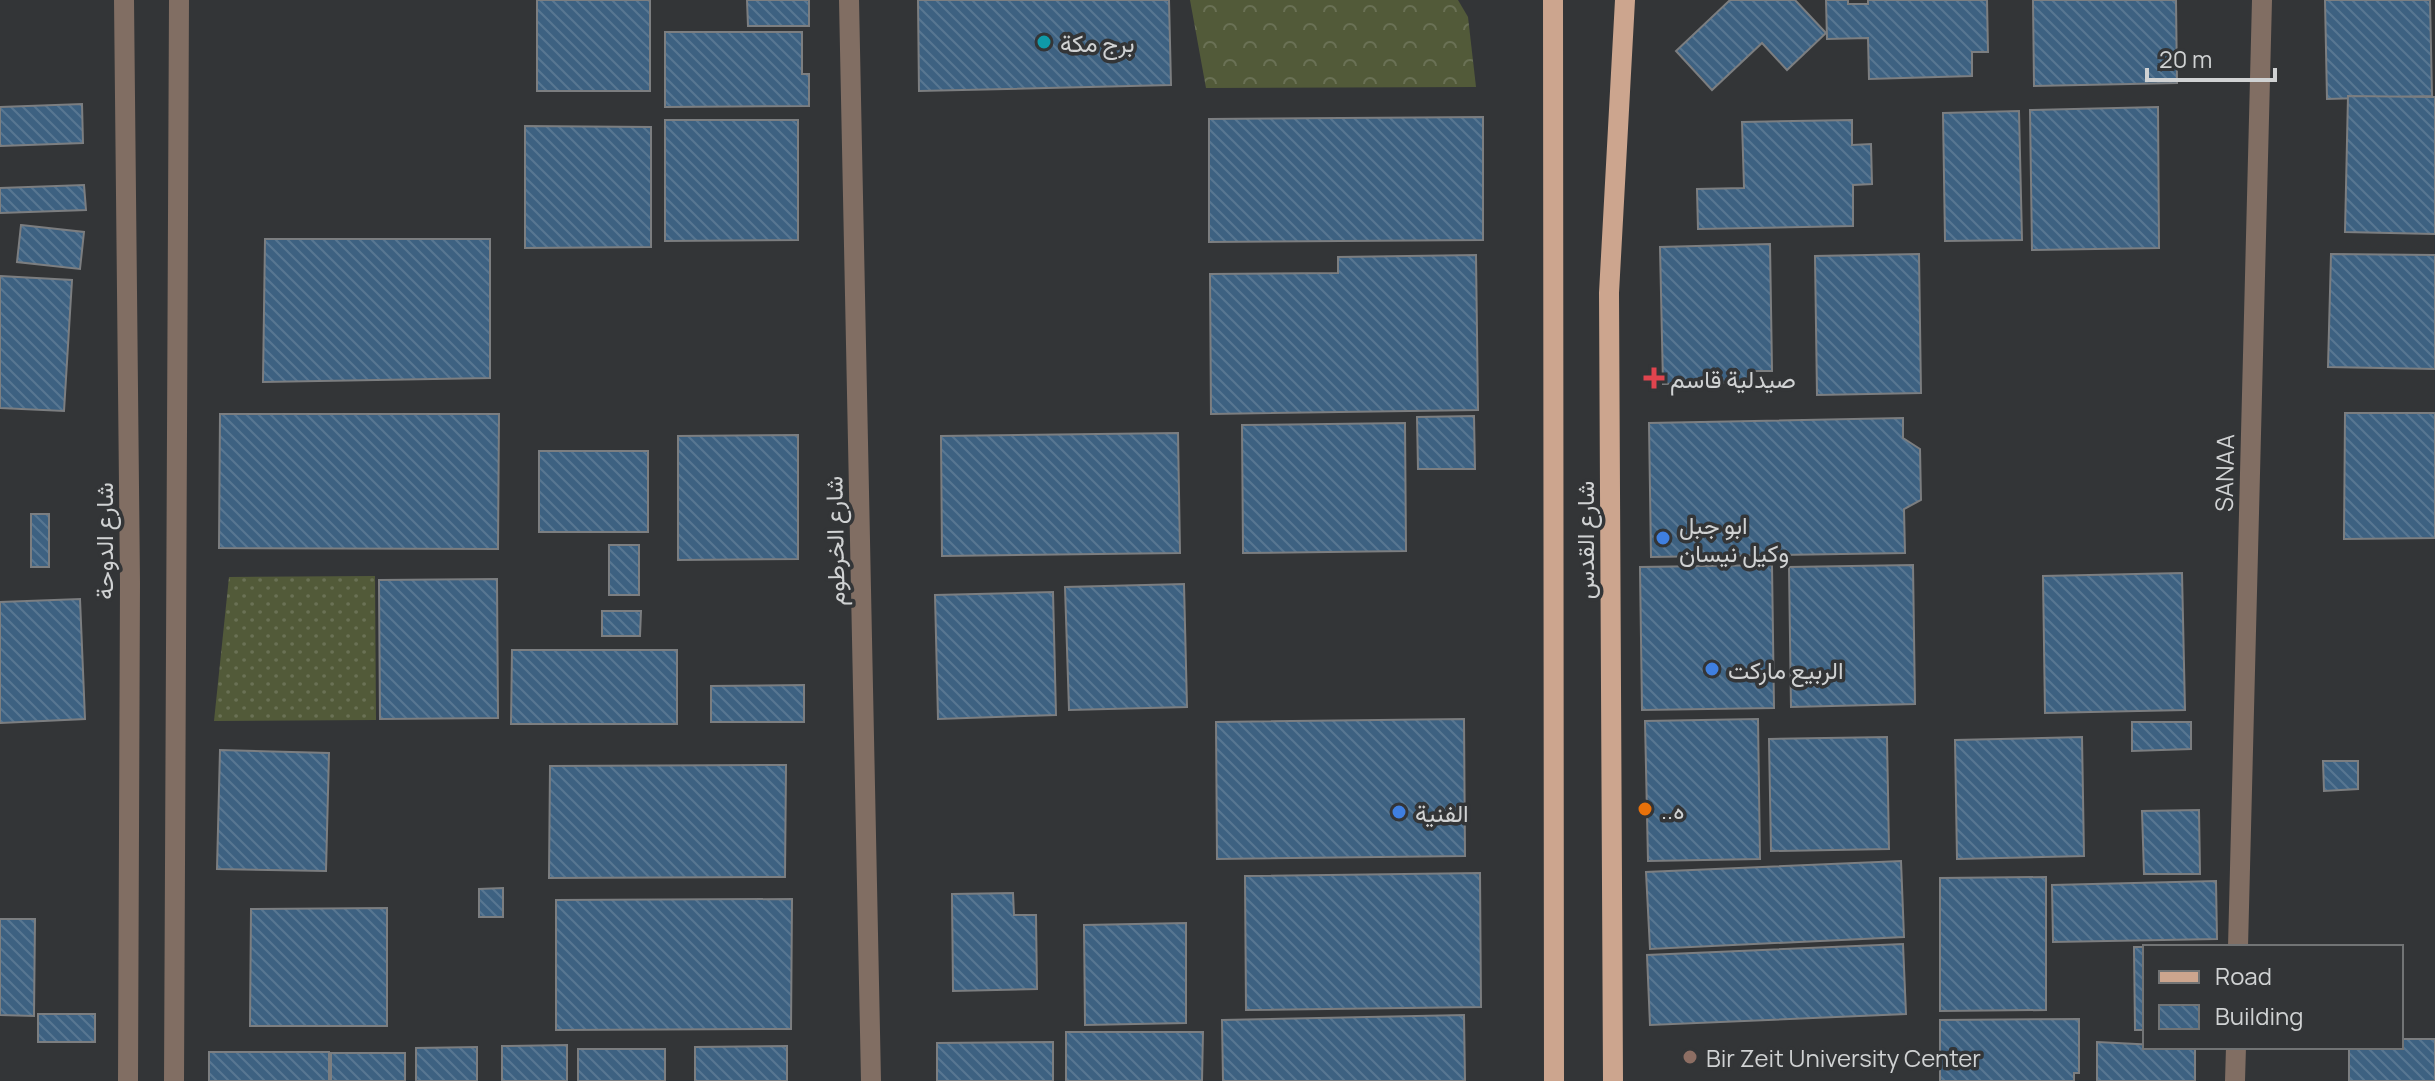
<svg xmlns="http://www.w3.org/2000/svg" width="2435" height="1081" viewBox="0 0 2435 1081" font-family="Manrope,Vazirmatn,sans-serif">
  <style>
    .forest { fill: url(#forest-crowns) }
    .garden { fill: url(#garden-dots) }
    .building { fill: url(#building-back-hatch); stroke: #7c7e80; stroke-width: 2 }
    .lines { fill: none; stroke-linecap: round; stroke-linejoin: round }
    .minor { stroke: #816e63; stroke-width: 20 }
    .major { stroke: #cca58e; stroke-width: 20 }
    .culture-dot { fill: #0f9aa8; stroke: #333537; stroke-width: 3 }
    .health-dot { fill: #e0444e; stroke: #333537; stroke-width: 3 }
    .shop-dot { fill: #3f7fe0; stroke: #333537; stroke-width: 3 }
    .food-dot { fill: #e8710a; stroke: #333537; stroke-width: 3 }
    .education-dot { fill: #8d6e63; stroke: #333537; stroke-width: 3 }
    .labels { text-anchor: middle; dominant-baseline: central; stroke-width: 7; stroke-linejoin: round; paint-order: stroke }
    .poi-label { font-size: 24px; fill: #d0d2d3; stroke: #333537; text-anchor: start }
    .street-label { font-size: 24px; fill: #d0d2d3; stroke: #333537 }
  </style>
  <defs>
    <pattern id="forest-crowns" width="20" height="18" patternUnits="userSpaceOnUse" patternTransform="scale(2)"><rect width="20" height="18" fill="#525a39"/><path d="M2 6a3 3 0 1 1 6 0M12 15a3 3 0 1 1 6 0" fill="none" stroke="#6a7155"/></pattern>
    <pattern id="garden-dots" width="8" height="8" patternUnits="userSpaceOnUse" patternTransform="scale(2)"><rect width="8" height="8" fill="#525a39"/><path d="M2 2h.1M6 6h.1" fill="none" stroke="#6a7155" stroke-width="1.8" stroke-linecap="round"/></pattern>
    <pattern id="building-back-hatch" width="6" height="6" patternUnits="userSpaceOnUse" patternTransform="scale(2)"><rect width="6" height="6" fill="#3d6181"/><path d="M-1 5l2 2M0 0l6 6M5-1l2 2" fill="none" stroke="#587792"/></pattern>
  </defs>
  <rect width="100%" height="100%" fill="#333537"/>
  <path class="forest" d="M 1190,0 L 1458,0 L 1468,17 L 1476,87 L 1206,88 Z"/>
  <path class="garden" d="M 375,576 L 376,720 L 214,721 L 229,577 Z"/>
  <g class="building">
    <rect x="537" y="0" width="113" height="91"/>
    <path d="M 747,0 L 809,0 L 809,26 L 748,26 Z"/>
    <path d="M 918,0 L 1169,0 L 1171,85 L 919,91 Z"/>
    <path d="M 1730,0 L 1795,0 L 1826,33 L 1787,70 L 1762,43 L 1712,90 L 1676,51 Z"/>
    <path d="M 1826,0 L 1848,0 L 1848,4 L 1868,4 L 1868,0 L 1987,0 L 1988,52 L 1972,52 L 1972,76 L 1869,79 L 1868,38 L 1827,39 Z"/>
    <path d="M 2033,0 L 2176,0 L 2177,83 L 2034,86 Z"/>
    <path d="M 2325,0 L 2430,0 L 2432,96 L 2327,99 Z"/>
    <path d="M 665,32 L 802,32 L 802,74 L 809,74 L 809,106 L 665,107 Z"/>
    <path d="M 2348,96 L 2435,97 L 2435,234 L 2345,232 Z"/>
    <path d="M 82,104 L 83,143 L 0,146 L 0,107 Z"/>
    <path d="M 2158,107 L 2159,248 L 2032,250 L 2030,110 Z"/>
    <path d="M 2019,111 L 2022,240 L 1945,241 L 1943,113 Z"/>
    <path d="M 1483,117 L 1483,240 L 1209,242 L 1209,119 Z"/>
    <path d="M 665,120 L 798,120 L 798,240 L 665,241 Z"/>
    <path d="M 1852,120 L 1852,145 L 1871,144 L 1872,184 L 1853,185 L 1853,226 L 1698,229 L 1697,189 L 1744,188 L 1742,122 Z"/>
    <path d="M 525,126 L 651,127 L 651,247 L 525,248 Z"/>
    <path d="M 84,185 L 86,210 L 0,213 L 0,188 Z"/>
    <path d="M 21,225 L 84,232 L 80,269 L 17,262 Z"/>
    <path d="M 265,239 L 490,239 L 490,378 L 263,382 Z"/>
    <path d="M 1770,244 L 1772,371 L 1749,371 L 1749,382 L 1663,384 L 1660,247 Z"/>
    <path d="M 1919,254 L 1921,393 L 1817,395 L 1815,256 Z"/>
    <path d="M 2331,254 L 2435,255 L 2435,369 L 2328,367 Z"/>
    <path d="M 1476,255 L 1478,410 L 1211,414 L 1210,274 L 1338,273 L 1338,257 Z"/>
    <path d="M 0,276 L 72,280 L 64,411 L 0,408 Z"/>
    <path d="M 2345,413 L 2435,413 L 2435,538 L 2344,539 Z"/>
    <path d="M 220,414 L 499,414 L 498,549 L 219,548 Z"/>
    <path d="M 1474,416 L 1475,469 L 1418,469 L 1417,417 Z"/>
    <path d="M 1903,418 L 1903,438 L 1920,449 L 1921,500 L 1904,509 L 1905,553 L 1651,557 L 1649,423 Z"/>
    <path d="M 1405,423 L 1406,551 L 1243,553 L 1242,425 Z"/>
    <path d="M 1178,433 L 1180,553 L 942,556 L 941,436 Z"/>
    <path d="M 798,435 L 798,559 L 678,560 L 678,436 Z"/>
    <rect x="539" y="451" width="109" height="81"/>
    <rect x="31" y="514" width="18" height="53"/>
    <rect x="609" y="545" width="30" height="50"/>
    <path d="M 1772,565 L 1774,708 L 1642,710 L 1640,567 Z"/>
    <path d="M 1913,565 L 1915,704 L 1791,707 L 1789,567 Z"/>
    <path d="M 2182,573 L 2185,710 L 2045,713 L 2043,576 Z"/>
    <path d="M 497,579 L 498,718 L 380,719 L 379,580 Z"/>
    <path d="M 1184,584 L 1187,707 L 1069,710 L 1065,587 Z"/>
    <path d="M 1053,592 L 1056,715 L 938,719 L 935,595 Z"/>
    <path d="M 80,599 L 85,719 L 0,723 L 0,602 Z"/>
    <path d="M 602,611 L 641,611 L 640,636 L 602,636 Z"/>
    <path d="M 512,650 L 677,650 L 677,724 L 511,724 Z"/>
    <path d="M 804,685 L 804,722 L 711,722 L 711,686 Z"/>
    <path d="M 1464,719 L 1465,856 L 1217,859 L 1216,722 Z"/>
    <path d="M 1758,719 L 1760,859 L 1648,861 L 1645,721 Z"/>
    <path d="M 2132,722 L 2191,722 L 2191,749 L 2132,751 Z"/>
    <path d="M 1887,737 L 1889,849 L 1771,851 L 1769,739 Z"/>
    <path d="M 2082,737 L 2084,856 L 1957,859 L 1955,740 Z"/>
    <path d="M 220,750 L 329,753 L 326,871 L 217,869 Z"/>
    <path d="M 2323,761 L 2358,761 L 2358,789 L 2324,791 Z"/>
    <path d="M 786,765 L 785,877 L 549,878 L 550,766 Z"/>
    <path d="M 2199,810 L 2200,874 L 2144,874 L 2142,811 Z"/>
    <path d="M 1901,861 L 1904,937 L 1650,949 L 1646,872 Z"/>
    <path d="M 1480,873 L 1481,1007 L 1246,1010 L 1245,876 Z"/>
    <path d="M 2046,877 L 2046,1010 L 1940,1011 L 1940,878 Z"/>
    <path d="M 2216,881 L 2217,939 L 2053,942 L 2052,885 Z"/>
    <path d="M 503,888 L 503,917 L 479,917 L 479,889 Z"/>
    <path d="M 1013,893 L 1014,915 L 1036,915 L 1037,989 L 953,991 L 952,894 Z"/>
    <path d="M 792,899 L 791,1029 L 556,1030 L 556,900 Z"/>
    <path d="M 387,908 L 387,1026 L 250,1026 L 251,909 Z"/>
    <path d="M 0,919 L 35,919 L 34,1016 L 0,1015 Z"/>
    <path d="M 1186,923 L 1186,1023 L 1085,1025 L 1084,925 Z"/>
    <path d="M 1903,944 L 1906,1014 L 1650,1025 L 1647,955 Z"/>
    <path d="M 2134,947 L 2145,947 L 2145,1030 L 2135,1030 Z"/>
    <rect x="38" y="1014" width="57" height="28"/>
    <path d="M 1464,1015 L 1465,1081 L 1223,1081 L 1222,1020 Z"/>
    <path d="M 2079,1019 L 2079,1073 L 2074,1073 L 2074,1081 L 1940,1081 L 1940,1020 Z"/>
    <path d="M 1066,1032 L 1203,1032 L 1202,1081 L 1066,1081 Z"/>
    <path d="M 2401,1039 L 2435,1039 L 2435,1081 L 2349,1081 L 2349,1047 L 2401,1047 Z"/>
    <path d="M 1053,1042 L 1053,1081 L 937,1081 L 937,1043 Z"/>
    <path d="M 2097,1042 L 2195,1047 L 2195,1081 L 2097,1081 Z"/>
    <path d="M 567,1045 L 567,1081 L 502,1081 L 502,1046 Z"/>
    <path d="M 787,1046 L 787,1081 L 695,1081 L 695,1047 Z"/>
    <path d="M 477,1047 L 477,1081 L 416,1081 L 416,1048 Z"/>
    <rect x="578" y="1049" width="87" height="32"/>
    <rect x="209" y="1052" width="120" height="29"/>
    <rect x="331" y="1053" width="74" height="28"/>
  </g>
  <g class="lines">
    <g class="minor">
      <path d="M 124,0 L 130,583 L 128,1081"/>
      <path d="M 849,0 L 871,1081"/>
      <path d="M 2238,947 L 2262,0"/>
      <path d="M 174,1081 L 179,0"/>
      <path d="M 2235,1081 L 2236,1047"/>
    </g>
    <g class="major">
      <path d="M 1553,0 L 1554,1081"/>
      <path d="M 1613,1081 L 1609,293 L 1625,0"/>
    </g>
  </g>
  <circle class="culture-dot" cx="1044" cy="42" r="8"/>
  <path class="health-dot" d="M1650 366h8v8h8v8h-8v8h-8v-8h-8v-8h8z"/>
  <g class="shop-dot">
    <circle cx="1663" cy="538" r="8"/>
    <circle cx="1712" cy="669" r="8"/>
    <circle cx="1399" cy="812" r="8"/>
  </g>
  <circle class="food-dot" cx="1645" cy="809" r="8"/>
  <circle class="education-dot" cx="1690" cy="1057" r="8"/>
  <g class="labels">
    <g class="poi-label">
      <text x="1060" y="42">برج مكة</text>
      <text x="1670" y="378">صيدلية قاسم</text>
      <text x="1679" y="524">ابو جبل<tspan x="1679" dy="28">وكيل نيسان</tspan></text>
      <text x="1728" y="669">الربيع ماركت</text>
      <text x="1661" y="809">..ه</text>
      <text x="1415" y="812">الفنية</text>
      <text x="1706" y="1057">Bir Zeit University Center</text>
    </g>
    <g class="street-label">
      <text transform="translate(2224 473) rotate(-89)">SANAA</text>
      <text transform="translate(1584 540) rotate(-90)">شارع القدس</text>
      <text transform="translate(103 541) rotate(-90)">شارع الدوحة</text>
      <text transform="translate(834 541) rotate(-91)">شارع الخرطوم</text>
    </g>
  </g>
  <rect x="2143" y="945" width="260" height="104" fill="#333537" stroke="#727475" stroke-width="2"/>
  <rect x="2159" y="971" width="40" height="12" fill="#cca58e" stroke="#727475" stroke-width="2"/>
  <text x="2215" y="985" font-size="24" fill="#d0d2d3">Road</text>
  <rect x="2159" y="1005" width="40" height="24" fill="url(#building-back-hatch)" stroke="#727475" stroke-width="2"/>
  <text x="2215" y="1025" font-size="24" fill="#d0d2d3">Building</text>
  <path d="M2147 68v12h128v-12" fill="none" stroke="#d0d2d3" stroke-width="4"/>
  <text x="2159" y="68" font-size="24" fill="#d0d2d3" stroke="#333537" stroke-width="6" paint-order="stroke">20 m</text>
</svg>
